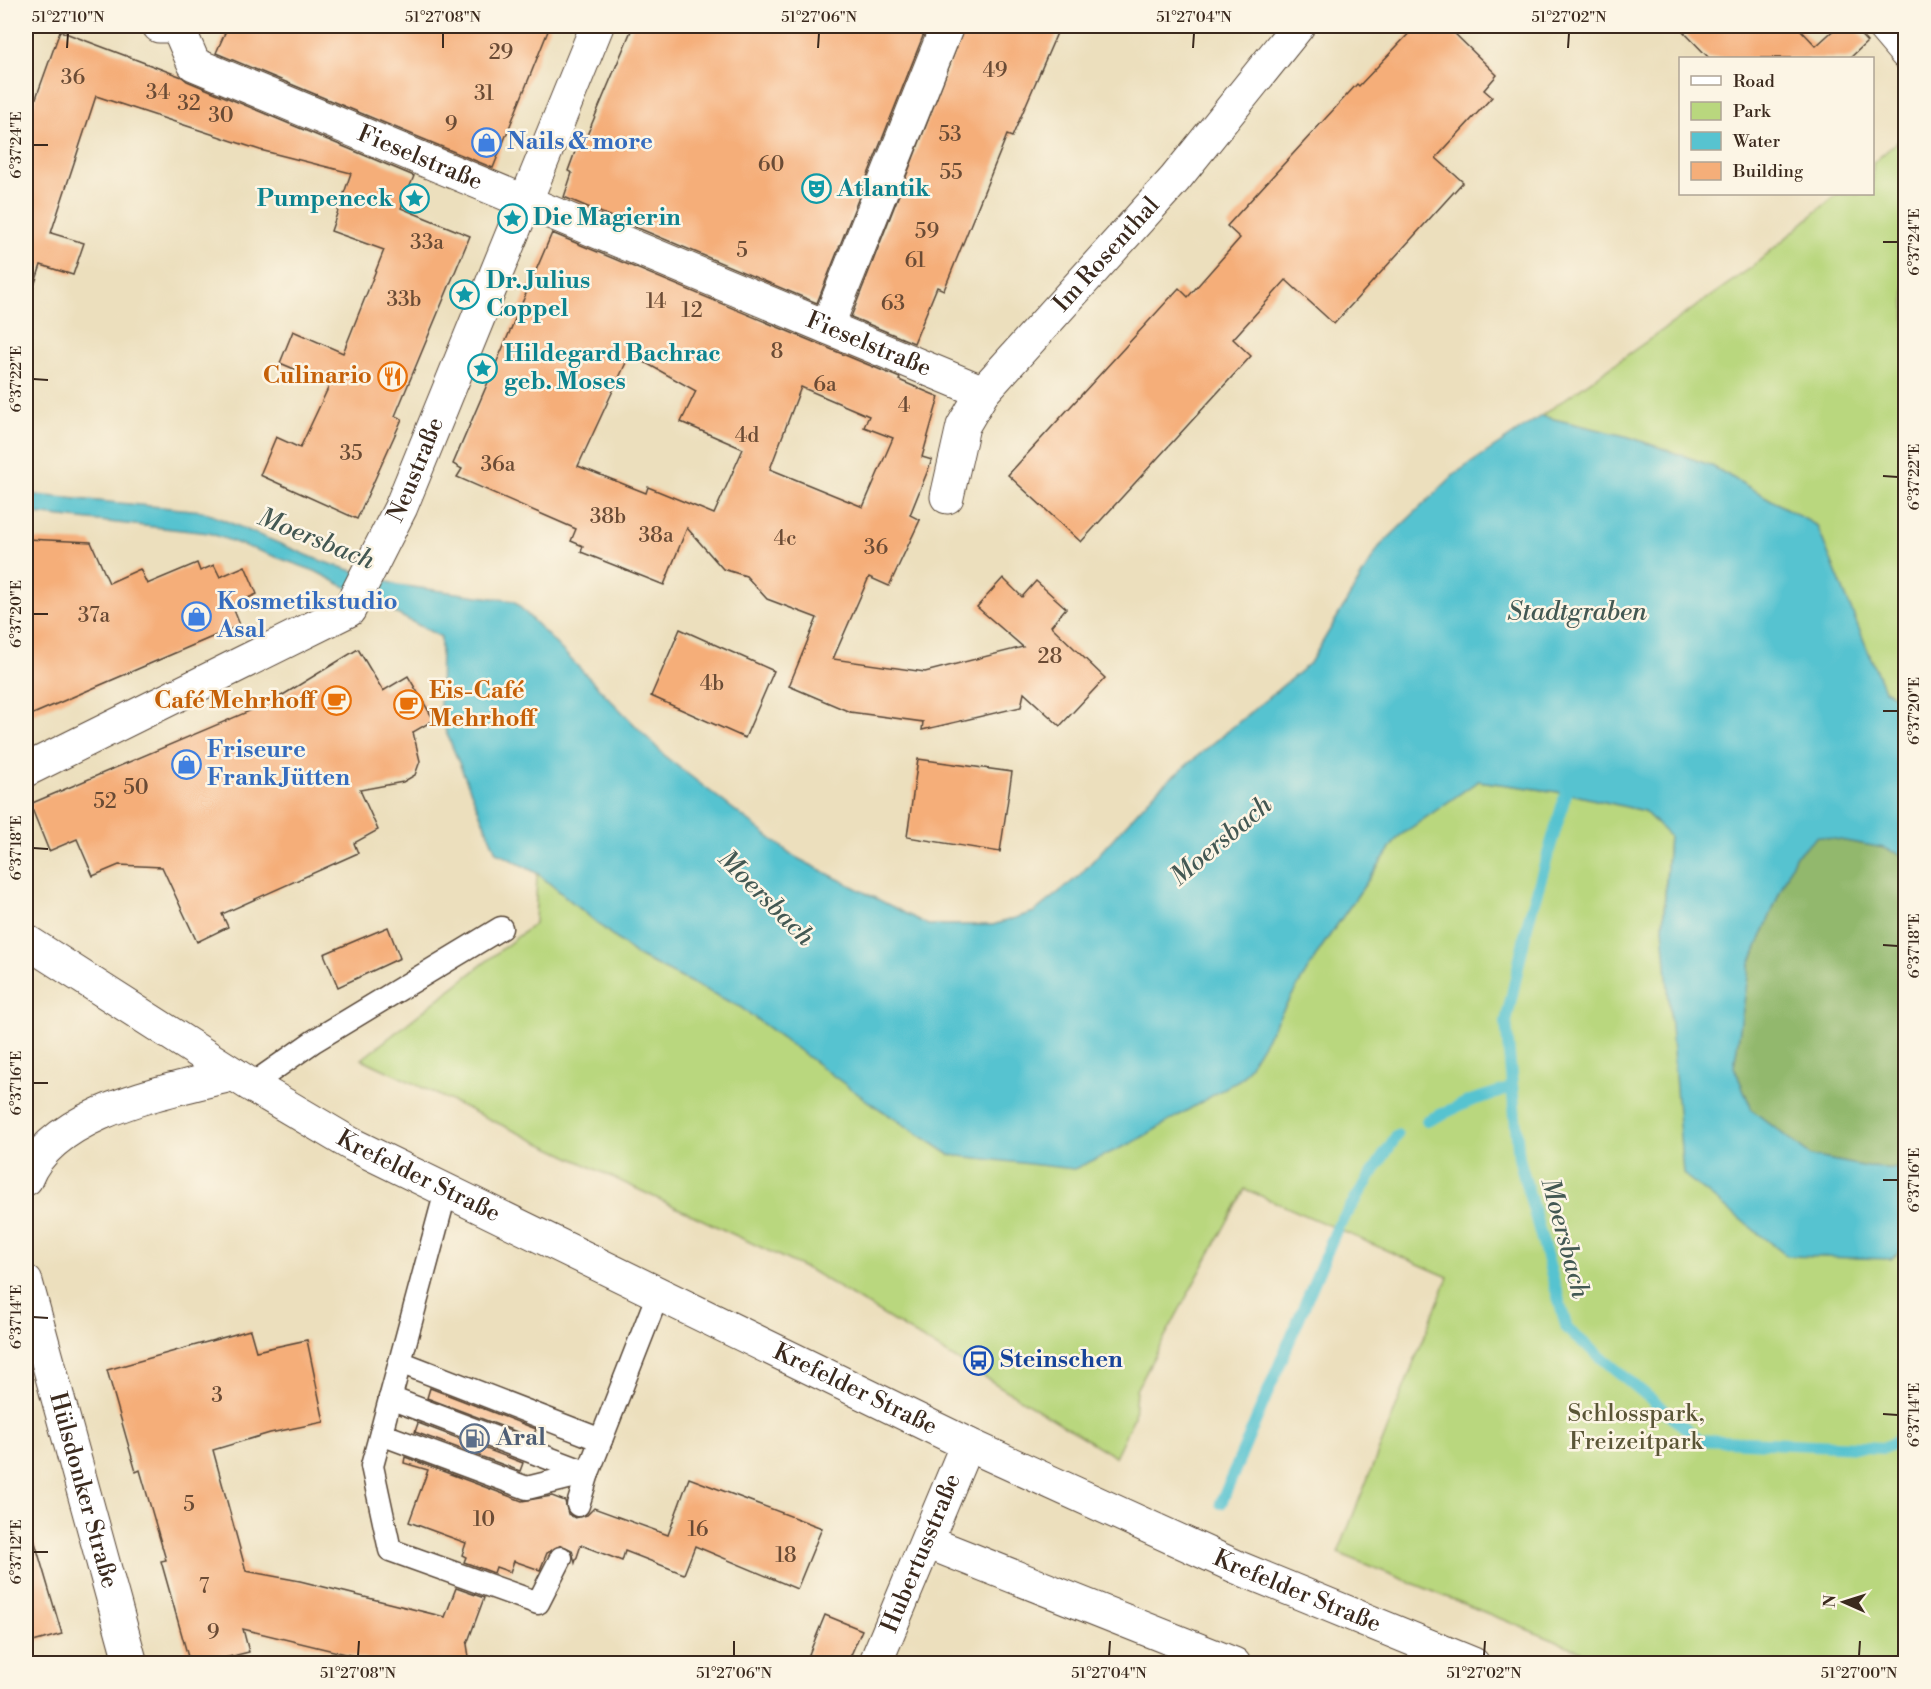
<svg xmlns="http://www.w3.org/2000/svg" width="1931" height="1689" viewBox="0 0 1931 1689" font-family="'Libre Bodoni',serif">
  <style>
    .green { fill: #b9d77e; stroke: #7a804e; stroke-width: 1.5 }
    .forest { fill: #92b86d; stroke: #667146; stroke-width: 1.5 }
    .water { fill: #57c3d0; stroke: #497677; stroke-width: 1.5 }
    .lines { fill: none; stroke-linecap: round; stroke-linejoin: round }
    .stream { stroke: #57c3d0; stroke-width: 12 }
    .building { fill: #f5ae79; fill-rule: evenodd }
    .service-casing { stroke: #564536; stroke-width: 25 }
    .pedestrian-casing { stroke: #564536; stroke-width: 35 }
    .minor-casing { stroke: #564536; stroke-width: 35 }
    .tertiary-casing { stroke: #564536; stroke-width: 35 }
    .secondary-casing { stroke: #564536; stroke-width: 35 }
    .service { stroke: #fff; stroke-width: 22 }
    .pedestrian { stroke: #fff; stroke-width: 33 }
    .minor { stroke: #fff; stroke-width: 33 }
    .tertiary { stroke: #fff; stroke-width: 33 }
    .secondary { stroke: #fff; stroke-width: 33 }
    .ticks { fill: none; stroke: #3b2a1e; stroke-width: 2 }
    .labels { text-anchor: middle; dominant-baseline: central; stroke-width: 5; stroke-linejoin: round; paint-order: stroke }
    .number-label { font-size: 21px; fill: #6a4b35 }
    .shop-label { font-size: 24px; font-weight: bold; fill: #366cbe; stroke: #fcf5e5; text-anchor: start }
    .street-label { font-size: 24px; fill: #3b2a1e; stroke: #fcf5e5 }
    .culture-label { font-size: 24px; font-weight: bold; fill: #0d838f; stroke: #fcf5e5; text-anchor: start }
    .food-label { font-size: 24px; font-weight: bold; fill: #c56008; stroke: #fcf5e5; text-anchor: end }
    .transit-label { font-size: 24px; font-weight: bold; fill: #164399; stroke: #fcf5e5; text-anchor: start }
    .park-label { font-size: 24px; fill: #5a5536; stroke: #fcf5e5 }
    .service-label { font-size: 24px; font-weight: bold; fill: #4e5e75; stroke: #fcf5e5; text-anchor: start }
    .water-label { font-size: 26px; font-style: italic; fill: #435853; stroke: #fcf5e5 }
    .neatline { fill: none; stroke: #3b2a1e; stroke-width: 2 }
    .ticks-label { font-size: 15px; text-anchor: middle; fill: #3b2a1e }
  </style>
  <rect width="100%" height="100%" fill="#fcf5e5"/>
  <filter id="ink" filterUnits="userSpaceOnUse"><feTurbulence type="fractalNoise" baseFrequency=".0167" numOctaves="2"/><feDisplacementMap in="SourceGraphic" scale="12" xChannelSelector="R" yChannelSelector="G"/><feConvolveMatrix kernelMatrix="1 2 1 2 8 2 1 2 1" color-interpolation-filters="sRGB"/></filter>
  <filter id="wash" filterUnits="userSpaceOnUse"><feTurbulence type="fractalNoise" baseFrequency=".008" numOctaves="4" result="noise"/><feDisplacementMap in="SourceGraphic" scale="24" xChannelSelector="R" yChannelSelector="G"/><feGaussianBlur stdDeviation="1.35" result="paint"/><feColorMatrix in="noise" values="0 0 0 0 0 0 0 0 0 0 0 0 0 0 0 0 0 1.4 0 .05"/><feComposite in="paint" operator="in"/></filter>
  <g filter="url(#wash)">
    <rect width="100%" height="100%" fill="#ecdfbd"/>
    <g class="green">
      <path d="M 1905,135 L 1905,701 L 1884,690 L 1817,526 L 1710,465 L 1629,437 L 1541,416 L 1752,267 L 1837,194 L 1872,194 L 1873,163 Z"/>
      <path d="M 1478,781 L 1566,793 L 1644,811 L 1669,835 L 1663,928 L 1891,1259 L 1905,1248 L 1905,1663 L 1610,1663 L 1338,1553 L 1448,1277 L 1245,1189 L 1136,1390 L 1134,1417 L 1115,1457 L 813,1272 L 362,1059 L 535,923 L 537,873 L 636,955 L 740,1007 L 869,1102 L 950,1155 L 1321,948 L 1398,837 Z"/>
    </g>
    <path class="forest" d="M 1818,836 L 1884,848 L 1905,856 L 1905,1169 L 1868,1167 L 1811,1156 L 1752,1110 L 1734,1067 L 1750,964 L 1795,856 Z"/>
    <path class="water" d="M 1541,416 L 1629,437 L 1710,465 L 1817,526 L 1884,690 L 1905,701 L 1905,856 L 1884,848 L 1818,836 L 1795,856 L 1750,964 L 1734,1067 L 1752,1110 L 1811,1156 L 1868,1167 L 1905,1169 L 1905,1248 L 1891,1259 L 1787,1256 L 1683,1174 L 1663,928 L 1669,836 L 1644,811 L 1566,793 L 1478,781 L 1398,837 L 1321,948 L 1242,1078 L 1134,1142 L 1074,1169 L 950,1155 L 869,1102 L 740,1007 L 636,955 L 537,873 L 496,852 L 440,717 L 441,637 L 315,571 L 209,533 L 26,513 L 26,494 L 202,511 L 321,561 L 398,585 L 514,601 L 667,758 L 795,857 L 928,925 L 993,925 L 1034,912 L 1079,876 L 1159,788 L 1310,663 L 1379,547 L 1456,473 Z"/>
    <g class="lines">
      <g class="stream">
        <path d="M 1564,779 L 1566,793 L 1528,922 L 1506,1022 L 1519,1158 L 1567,1329 L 1700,1440 L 1883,1448 L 1906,1437"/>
        <path d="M 1427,1121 L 1470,1101 L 1512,1088"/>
        <path d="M 1221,1503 L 1337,1228 L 1397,1135"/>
      </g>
    </g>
    <g id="blocks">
      <g class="building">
        <path d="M 228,26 L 550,26 L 493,168 L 216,53 Z"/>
        <path d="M 633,26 L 927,26 L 817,303 L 564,197 L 572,173 L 568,171 L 580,138 L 585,140 Z"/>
        <path d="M 965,26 L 1060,26 L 1012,137 L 1007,135 L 944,290 L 937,287 L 914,343 L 851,317 Z"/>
        <path d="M 1416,26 L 1447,26 L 1497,75 L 1484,90 L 1492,97 L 1436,158 L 1463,182 L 1334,324 L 1286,280 L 1233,339 L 1251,356 L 1081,542 L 1008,475 L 1179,288 L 1188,297 L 1240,238 L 1227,226 L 1357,84 L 1359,86 Z"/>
        <path d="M 1678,26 L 1797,26 L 1816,46 L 1838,26 L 1852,26 L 1867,42 L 1850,58 L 1709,58 Z"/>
        <path d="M 60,31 L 182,77 L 187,81 L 414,176 L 401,208 L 470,236 L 395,416 L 402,419 L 357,519 L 260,475 L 276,437 L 300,448 L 330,384 L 280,363 L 293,331 L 343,353 L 384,250 L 331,231 L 351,173 L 260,150 L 96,96 L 51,233 L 84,243 L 73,275 L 41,265 L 32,292 L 26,291 L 26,111 L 31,112 Z"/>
        <path d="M 552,233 L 900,378 L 899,380 L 939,397 L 922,457 L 932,460 L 910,515 L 920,520 L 889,586 L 869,577 L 833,659 L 925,672 L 1023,647 L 977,607 L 1003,578 L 1022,597 L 1036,581 L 1066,608 L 1051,626 L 1105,678 L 1060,726 L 1024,693 L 1021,707 L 922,730 L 923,722 L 850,712 L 789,686 L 817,618 L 767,599 L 746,576 L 723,569 L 687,528 L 664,585 L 581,552 L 583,546 L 571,541 L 576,529 L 457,477 L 462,469 L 453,464 ZM 630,354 L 696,391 L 681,422 L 743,449 L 714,514 L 648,487 L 646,493 L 578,466 ZM 801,387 L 869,416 L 864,427 L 893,438 L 863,507 L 770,469 Z"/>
        <path d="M 26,539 L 91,542 L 109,583 L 140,569 L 147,584 L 197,563 L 200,571 L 214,565 L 220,577 L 245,566 L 257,594 L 232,605 L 240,625 L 26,717 Z"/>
        <path d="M 680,629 L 774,671 L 745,738 L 651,696 Z"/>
        <path d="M 358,649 L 383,691 L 408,676 L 434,720 L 413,732 L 420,761 L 415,775 L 403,782 L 360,790 L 378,830 L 354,843 L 358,853 L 222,914 L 228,927 L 197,942 L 162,867 L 119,865 L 93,876 L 77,839 L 49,851 L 30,804 L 273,701 Z"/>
        <path d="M 918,759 L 1012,772 L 1000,852 L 907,837 Z"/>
        <path d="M 388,927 L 400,958 L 338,987 L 324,954 Z"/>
        <path d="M 250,1330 L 256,1351 L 307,1340 L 324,1422 L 270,1433 L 213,1450 L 246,1571 L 300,1581 L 445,1617 L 456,1588 L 484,1598 L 467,1644 L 470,1664 L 387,1664 L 243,1629 L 249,1652 L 221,1659 L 219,1664 L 190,1664 L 161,1561 L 166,1560 L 140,1470 L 136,1472 L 107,1370 Z"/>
        <path d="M 430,1388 L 536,1429 L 533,1438 L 427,1398 Z"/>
        <path d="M 418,1423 L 523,1463 L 520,1471 L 415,1432 Z"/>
        <path d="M 405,1457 L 522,1501 L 552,1496 L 565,1501 L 568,1514 L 575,1518 L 587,1515 L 594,1508 L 668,1535 L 689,1478 L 822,1528 L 797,1589 L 695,1546 L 684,1574 L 625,1551 L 622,1561 L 581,1545 L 575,1563 L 572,1550 L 561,1545 L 547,1553 L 540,1570 L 514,1561 L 510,1572 L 496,1567 L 494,1573 L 464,1562 L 466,1557 L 462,1555 L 466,1543 L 409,1522 L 428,1470 L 404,1463 Z"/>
        <path d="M 34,1539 L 62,1634 L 26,1644 L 26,1540 Z"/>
        <path d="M 825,1615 L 862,1630 L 847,1664 L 805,1664 Z"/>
      </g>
    </g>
  </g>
  <g filter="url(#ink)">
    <use href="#blocks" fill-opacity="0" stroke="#564536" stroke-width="1.5"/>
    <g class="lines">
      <defs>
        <g id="service">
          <path d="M 251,1085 L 314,1041 L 501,928"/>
          <path d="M 446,1191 L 372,1466 L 390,1550 L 538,1603 L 561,1558"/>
          <path d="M 400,1362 L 601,1440"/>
          <path d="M 390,1398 L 588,1473"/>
          <path d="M 381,1434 L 527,1488 L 588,1473"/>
          <path d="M 578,1505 L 588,1473 L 658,1294"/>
        </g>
        <g id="pedestrian">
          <path id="s1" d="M 178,27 L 194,64 L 983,392"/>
          <path id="s2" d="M 26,770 L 349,610 L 401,507 L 597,26"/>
        </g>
        <g id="minor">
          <path d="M 159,26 L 180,26"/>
          <path d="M 1883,26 L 1906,53"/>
          <path d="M 827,327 L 947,26"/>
          <path id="s3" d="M 947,497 L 963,426 L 983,392 L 1175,179 L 1298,26"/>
          <path d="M 927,1542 L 1234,1664"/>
          <path id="s4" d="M 875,1664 L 967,1444"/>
        </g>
        <g id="tertiary">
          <path id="s5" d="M 26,1282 L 131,1664"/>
        </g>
        <g id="secondary">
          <path id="s6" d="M 26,941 L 251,1085 L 351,1144 L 967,1444 L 1239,1568 L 1473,1664"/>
          <path d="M 26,1179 C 53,1110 170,1091 234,1074"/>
        </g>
      </defs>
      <use href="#service" class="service-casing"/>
      <use href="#pedestrian" class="pedestrian-casing"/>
      <use href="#minor" class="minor-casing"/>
      <use href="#tertiary" class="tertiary-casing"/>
      <use href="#secondary" class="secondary-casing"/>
      <use href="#service" class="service"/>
      <use href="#pedestrian" class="pedestrian"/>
      <use href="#minor" class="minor"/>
      <use href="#tertiary" class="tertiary"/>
      <use href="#secondary" class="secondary"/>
    </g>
  </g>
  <path class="ticks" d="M 67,48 L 68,33M 443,48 L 443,33M 818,48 L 819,33M 1193,48 L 1194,33M 1568,48 L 1569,33M 33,145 L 48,145M 1883,242 L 1898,242M 33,379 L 48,380M 1883,476 L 1898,477M 33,614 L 48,614M 1883,711 L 1898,711M 33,848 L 48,849M 1883,945 L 1898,946M 33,1083 L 48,1083M 1883,1180 L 1898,1180M 33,1317 L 48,1318M 1883,1414 L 1898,1415M 33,1552 L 48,1552M 358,1656 L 359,1641M 734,1656 L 734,1641M 1109,1656 L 1110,1641M 1484,1656 L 1485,1641M 1859,1656 L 1860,1641"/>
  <defs>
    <symbol id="shop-ring" viewBox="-11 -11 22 22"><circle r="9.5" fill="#fcf5e5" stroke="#3f7fe0" stroke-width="1.5"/><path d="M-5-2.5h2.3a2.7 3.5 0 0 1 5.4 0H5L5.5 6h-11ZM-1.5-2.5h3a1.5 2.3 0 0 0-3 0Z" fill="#3f7fe0"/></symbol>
    <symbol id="theatre-ring" viewBox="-11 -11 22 22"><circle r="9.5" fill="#fcf5e5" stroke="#0f9aa8" stroke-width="1.5"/><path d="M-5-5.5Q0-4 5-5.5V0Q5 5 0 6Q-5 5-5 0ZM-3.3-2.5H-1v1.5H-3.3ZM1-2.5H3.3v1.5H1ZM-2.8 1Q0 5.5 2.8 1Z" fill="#0f9aa8"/></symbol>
    <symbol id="sight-ring" viewBox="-11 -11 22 22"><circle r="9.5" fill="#fcf5e5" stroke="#0f9aa8" stroke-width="1.5"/><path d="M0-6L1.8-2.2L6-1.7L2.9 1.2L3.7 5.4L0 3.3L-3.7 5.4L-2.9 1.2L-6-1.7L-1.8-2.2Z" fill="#0f9aa8"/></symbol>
    <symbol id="restaurant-ring" viewBox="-11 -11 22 22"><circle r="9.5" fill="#fcf5e5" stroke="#e8710a" stroke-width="1.5"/><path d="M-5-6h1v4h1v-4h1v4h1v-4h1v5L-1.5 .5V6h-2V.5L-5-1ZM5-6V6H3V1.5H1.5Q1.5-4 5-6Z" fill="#e8710a"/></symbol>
    <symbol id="cafe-ring" viewBox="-11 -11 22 22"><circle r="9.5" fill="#fcf5e5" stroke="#e8710a" stroke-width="1.5"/><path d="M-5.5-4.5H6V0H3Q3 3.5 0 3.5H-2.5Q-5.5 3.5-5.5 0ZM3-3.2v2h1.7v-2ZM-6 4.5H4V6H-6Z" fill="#e8710a"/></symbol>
    <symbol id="bus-ring" viewBox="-11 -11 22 22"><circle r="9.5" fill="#fcf5e5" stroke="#1a4fb4" stroke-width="1.5"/><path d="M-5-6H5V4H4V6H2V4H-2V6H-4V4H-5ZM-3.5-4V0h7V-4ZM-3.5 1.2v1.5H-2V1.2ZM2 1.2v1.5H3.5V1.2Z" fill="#1a4fb4"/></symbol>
    <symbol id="fuel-ring" viewBox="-11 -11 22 22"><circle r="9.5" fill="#fcf5e5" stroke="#5c6f8a" stroke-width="1.5"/><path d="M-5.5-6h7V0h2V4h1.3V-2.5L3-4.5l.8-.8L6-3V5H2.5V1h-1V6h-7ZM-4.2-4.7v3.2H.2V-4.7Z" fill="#5c6f8a"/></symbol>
  </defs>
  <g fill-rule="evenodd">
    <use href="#shop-ring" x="470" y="126" width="33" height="33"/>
    <use href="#theatre-ring" x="800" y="172" width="33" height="33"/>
    <use href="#sight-ring" x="398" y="182" width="33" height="33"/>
    <use href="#sight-ring" x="496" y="202" width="33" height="33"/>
    <use href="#sight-ring" x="448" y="278" width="33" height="33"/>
    <use href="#sight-ring" x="466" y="352" width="33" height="33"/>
    <use href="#restaurant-ring" x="376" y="360" width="33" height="33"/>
    <use href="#shop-ring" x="180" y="600" width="33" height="33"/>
    <use href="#cafe-ring" x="320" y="684" width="33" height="33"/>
    <use href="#cafe-ring" x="392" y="688" width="33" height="33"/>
    <use href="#shop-ring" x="170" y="748" width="33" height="33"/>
    <use href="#bus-ring" x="962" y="1344" width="33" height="33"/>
    <use href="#fuel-ring" x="458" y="1422" width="33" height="33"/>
  </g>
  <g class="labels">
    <g class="number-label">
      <text x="501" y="53">29</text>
      <text x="995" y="71">49</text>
      <text x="73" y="78">36</text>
      <text x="158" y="93">34</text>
      <text x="484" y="94">31</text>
      <text x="189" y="104">32</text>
      <text x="221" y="116">30</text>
      <text x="451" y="125">9</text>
      <text x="950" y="135">53</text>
      <text x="771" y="165">60</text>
      <text x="951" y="173">55</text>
      <text x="927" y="232">59</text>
      <text x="427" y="243">33a</text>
      <text x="742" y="251">5</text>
      <text x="915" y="261">61</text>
      <text x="404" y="300">33b</text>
      <text x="656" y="302">14</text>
      <text x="893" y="304">63</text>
      <text x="692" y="311">12</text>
      <text x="777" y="352">8</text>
      <text x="825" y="385">6a</text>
      <text x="904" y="406">4</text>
      <text x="747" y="436">4d</text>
      <text x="351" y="454">35</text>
      <text x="498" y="465">36a</text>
      <text x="608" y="517">38b</text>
      <text x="656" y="536">38a</text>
      <text x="785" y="539">4c</text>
      <text x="876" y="548">36</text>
      <text x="94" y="616">37a</text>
      <text x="1050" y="657">28</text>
      <text x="712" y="684">4b</text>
      <text x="136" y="788">50</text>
      <text x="105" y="802">52</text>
      <text x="217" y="1396">3</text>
      <text x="189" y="1505">5</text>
      <text x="484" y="1520">10</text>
      <text x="698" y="1530">16</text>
      <text x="786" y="1556">18</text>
      <text x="204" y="1587">7</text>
      <text x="213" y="1633">9</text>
    </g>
    <g class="shop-label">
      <text x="507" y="142">Nails &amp; more</text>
      <text x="217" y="602">Kosmetikstudio<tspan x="217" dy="28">Asal</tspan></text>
      <text x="207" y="750">Friseure<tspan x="207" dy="28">Frank Jütten</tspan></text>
    </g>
    <g class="street-label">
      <text stroke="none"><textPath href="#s1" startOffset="285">Fieselstraße</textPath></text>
      <text stroke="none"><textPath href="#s3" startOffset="297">Im Rosenthal</textPath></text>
      <text stroke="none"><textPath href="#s1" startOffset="771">Fieselstraße</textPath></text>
      <text stroke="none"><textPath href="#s2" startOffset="516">Neustraße</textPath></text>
      <text stroke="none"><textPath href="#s6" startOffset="458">Krefelder Straße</textPath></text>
      <text stroke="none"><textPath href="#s6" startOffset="944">Krefelder Straße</textPath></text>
      <text stroke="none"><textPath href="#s5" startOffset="216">Hülsdonker Straße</textPath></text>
      <text stroke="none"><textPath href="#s4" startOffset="120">Hubertusstraße</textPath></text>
      <text stroke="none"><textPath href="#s6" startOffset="1430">Krefelder Straße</textPath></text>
    </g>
    <g class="culture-label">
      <text x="837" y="189">Atlantik</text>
      <text x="393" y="199" text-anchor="end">Pumpeneck</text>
      <text x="533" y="218">Die Magierin</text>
      <text x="486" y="281">Dr. Julius<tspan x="486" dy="28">Coppel</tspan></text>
      <text x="504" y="354">Hildegard Bachrac<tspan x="504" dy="28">geb. Moses</tspan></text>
    </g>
    <g class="food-label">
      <text x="372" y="376">Culinario</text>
      <text x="429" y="691" text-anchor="start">Eis-Café<tspan x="429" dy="28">Mehrhoff</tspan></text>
      <text x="315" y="701">Café Mehrhoff</text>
    </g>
    <g class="transit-label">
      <text x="1000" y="1360">Steinschen</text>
    </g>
    <g class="park-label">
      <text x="1636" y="1414">Schlosspark,<tspan x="1636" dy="28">Freizeitpark</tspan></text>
    </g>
    <g class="service-label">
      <text x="496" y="1438">Aral</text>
    </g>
    <g class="water-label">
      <text transform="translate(316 539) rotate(22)">Moersbach</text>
      <text x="1577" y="612">Stadtgraben</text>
      <text transform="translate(1221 841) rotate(-40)">Moersbach</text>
      <text transform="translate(766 898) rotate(45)">Moersbach</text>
      <text transform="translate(1565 1238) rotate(75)">Moersbach</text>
    </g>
  </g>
  <rect width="1931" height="1689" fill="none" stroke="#fcf5e5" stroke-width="66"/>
  <rect x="1679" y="57" width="195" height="138" fill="#fcf5e5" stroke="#afa495" stroke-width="1.5"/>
  <rect x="1691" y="76" width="30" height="9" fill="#ffffff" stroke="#afa495" stroke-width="1.5"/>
  <text x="1733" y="87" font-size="18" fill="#3b2a1e">Road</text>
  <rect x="1691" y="102" width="30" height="18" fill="#b9d77e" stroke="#afa495" stroke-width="1.5"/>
  <text x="1733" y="117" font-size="18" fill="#3b2a1e">Park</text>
  <rect x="1691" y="132" width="30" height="18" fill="#57c3d0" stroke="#afa495" stroke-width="1.5"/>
  <text x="1733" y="147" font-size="18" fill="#3b2a1e">Water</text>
  <rect x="1691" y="162" width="30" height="18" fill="#f5ae79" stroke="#afa495" stroke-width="1.5"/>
  <text x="1733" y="177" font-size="18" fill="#3b2a1e">Building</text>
  <g transform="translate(1844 1602) rotate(273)" stroke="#fcf5e5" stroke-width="4.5" paint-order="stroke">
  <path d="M0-4.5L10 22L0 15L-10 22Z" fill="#3b2a1e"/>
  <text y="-9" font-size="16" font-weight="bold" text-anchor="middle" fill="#3b2a1e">N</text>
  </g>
  <rect x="33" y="33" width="1865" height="1623" class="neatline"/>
  <g class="ticks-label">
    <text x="68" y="22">51°27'10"N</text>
    <text x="443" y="22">51°27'08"N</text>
    <text x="819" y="22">51°27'06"N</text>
    <text x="1194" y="22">51°27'04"N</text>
    <text x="1569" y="22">51°27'02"N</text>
    <text transform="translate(16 145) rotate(-90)" y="5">6°37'24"E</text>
    <text transform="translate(1914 242) rotate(-90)" y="5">6°37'24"E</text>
    <text transform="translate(16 379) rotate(-90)" y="5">6°37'22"E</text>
    <text transform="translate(1914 477) rotate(-90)" y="5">6°37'22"E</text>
    <text transform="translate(16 614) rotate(-90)" y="5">6°37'20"E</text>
    <text transform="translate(1914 711) rotate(-90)" y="5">6°37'20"E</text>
    <text transform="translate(16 848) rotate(-90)" y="5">6°37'18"E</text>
    <text transform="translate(1914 946) rotate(-90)" y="5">6°37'18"E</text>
    <text transform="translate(16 1083) rotate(-90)" y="5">6°37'16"E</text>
    <text transform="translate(1914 1180) rotate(-90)" y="5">6°37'16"E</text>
    <text transform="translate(16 1317) rotate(-90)" y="5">6°37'14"E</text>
    <text transform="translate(1914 1415) rotate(-90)" y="5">6°37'14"E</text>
    <text transform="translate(16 1552) rotate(-90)" y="5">6°37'12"E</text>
    <text x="358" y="1678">51°27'08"N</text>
    <text x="734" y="1678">51°27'06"N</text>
    <text x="1109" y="1678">51°27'04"N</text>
    <text x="1484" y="1678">51°27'02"N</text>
    <text x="1859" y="1678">51°27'00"N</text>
  </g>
</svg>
